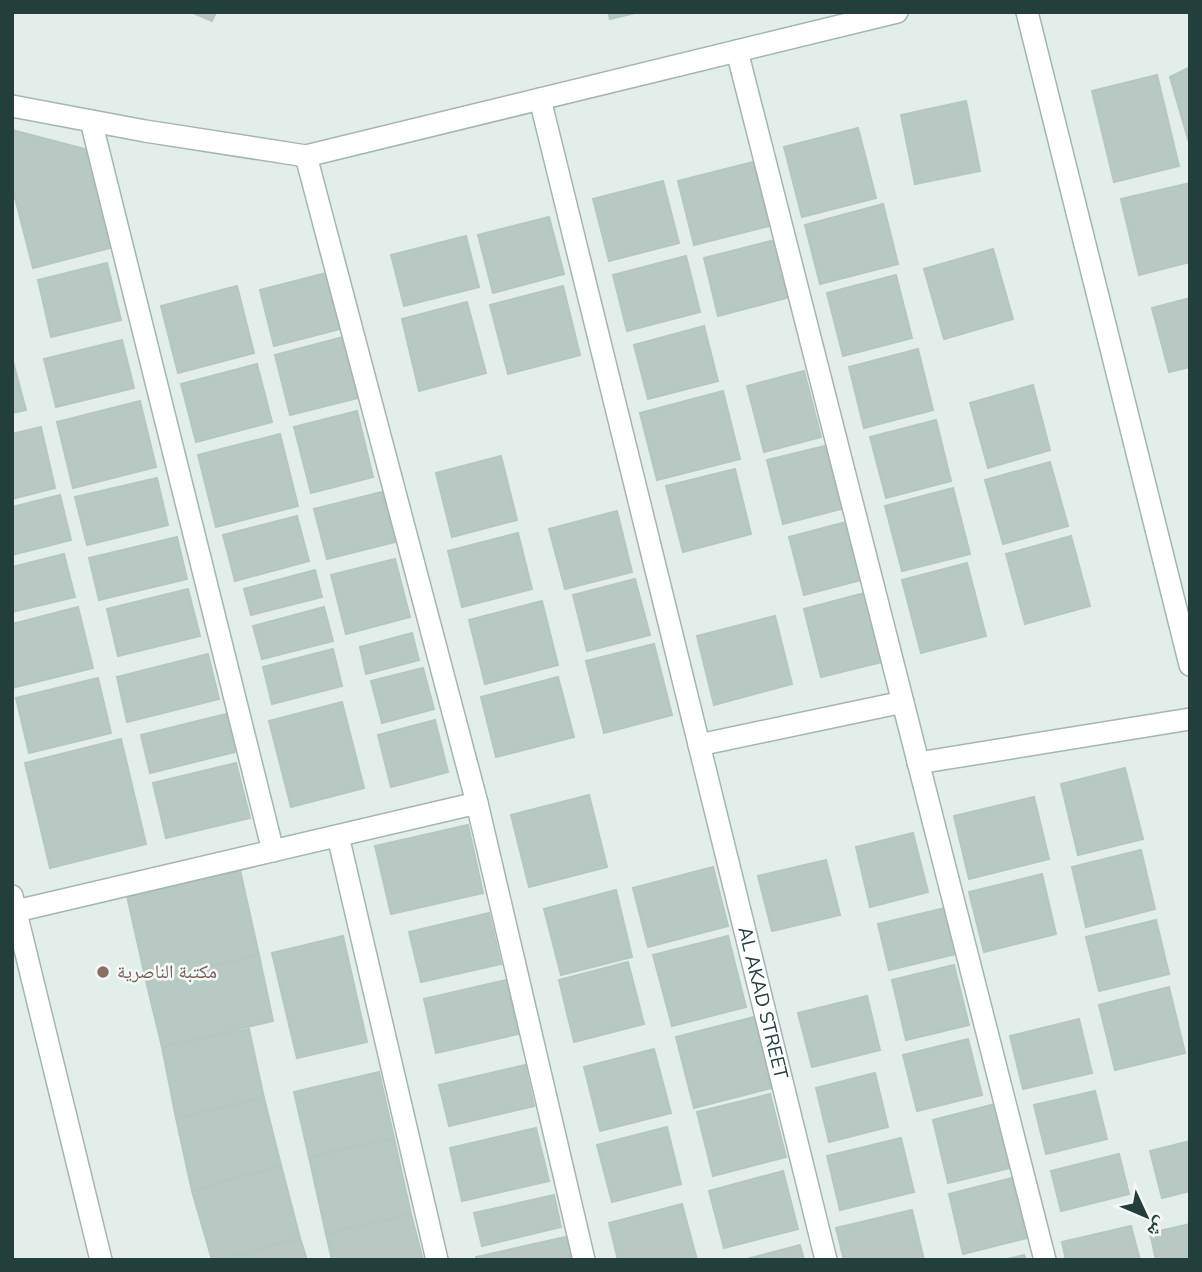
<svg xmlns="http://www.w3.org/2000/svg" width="1202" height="1272" viewBox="0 0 1202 1272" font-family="'Nunito Sans','Noto Naskh Arabic',sans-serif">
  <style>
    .building { fill: #b8c8c3; stroke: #b5c7c2; stroke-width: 2 }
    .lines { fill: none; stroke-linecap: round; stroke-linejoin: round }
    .minor-casing { stroke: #a5b5b2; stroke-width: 24 }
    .minor { stroke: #fff; stroke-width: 21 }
    .education-dot { fill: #8d6e63; stroke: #f4f9f7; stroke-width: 2.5 }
    .labels { text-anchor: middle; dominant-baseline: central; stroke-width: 5; stroke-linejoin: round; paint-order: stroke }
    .education-label { font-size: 19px; fill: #785e54; stroke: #f4f9f7; text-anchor: start }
    .street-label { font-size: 19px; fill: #223f3b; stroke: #f4f9f7 }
  </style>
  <rect width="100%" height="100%" fill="#e3edea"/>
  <g class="building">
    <path d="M 191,12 L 216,12 L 212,21 Z"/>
    <path d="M 608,12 L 639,12 L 610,19 Z"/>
    <path d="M 1190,67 L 1190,146 L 1170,77 Z"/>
    <path d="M 1157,75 L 1179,166 L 1114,182 L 1092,91 Z"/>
    <path d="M 966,101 L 980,171 L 915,184 L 901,115 Z"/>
    <path d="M 858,128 L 876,198 L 802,217 L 784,147 Z"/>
    <path d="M 12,130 L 85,149 L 110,248 L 33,268 L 12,186 Z"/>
    <path d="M 753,162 L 769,226 L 694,245 L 678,181 Z"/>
    <path d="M 663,181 L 679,243 L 609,261 L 593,199 Z"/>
    <path d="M 1190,183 L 1190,262 L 1139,275 L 1121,199 Z"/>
    <path d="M 883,204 L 898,264 L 820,284 L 805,225 Z"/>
    <path d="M 549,217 L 564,274 L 493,293 L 478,235 Z"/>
    <path d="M 466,236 L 479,287 L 404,306 L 391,255 Z"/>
    <path d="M 775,240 L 790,297 L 718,316 L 704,258 Z"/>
    <path d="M 993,249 L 1013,319 L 944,339 L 924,269 Z"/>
    <path d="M 686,256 L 700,312 L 627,331 L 613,275 Z"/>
    <path d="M 107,263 L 121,320 L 51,337 L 38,280 Z"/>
    <path d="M 326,273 L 340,329 L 274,346 L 260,290 Z"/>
    <path d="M 896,275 L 912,338 L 843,356 L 827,293 Z"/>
    <path d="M 237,286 L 254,353 L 178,373 L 161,306 Z"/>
    <path d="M 563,286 L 580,355 L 508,374 L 490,305 Z"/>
    <path d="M 1190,298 L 1190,367 L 1169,372 L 1152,308 Z"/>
    <path d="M 467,302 L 486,373 L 419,391 L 402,319 Z"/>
    <path d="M 704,326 L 718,381 L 648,399 L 634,345 Z"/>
    <path d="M 343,337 L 358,398 L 290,415 L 275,355 Z"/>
    <path d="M 122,340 L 134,388 L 56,407 L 44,359 Z"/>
    <path d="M 918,349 L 933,410 L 864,428 L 849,367 Z"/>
    <path d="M 12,358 L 26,410 L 12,413 Z"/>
    <path d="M 257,364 L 272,422 L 196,442 L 181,384 Z"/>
    <path d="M 804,371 L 821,437 L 764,452 L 747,386 Z"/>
    <path d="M 1033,385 L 1050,450 L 988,468 L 970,403 Z"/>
    <path d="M 723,391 L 740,459 L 657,480 L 640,413 Z"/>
    <path d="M 140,401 L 156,467 L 73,488 L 57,422 Z"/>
    <path d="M 357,411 L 373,477 L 311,493 L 294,427 Z"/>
    <path d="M 936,420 L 951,481 L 886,498 L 870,437 Z"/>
    <path d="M 41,427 L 55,488 L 12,499 L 12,434 Z"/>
    <path d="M 280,434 L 298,506 L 216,527 L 198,455 Z"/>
    <path d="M 825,446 L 841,509 L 783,524 L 767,460 Z"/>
    <path d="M 501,456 L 517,520 L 452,537 L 436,473 Z"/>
    <path d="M 1050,462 L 1068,526 L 1003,544 L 985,480 Z"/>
    <path d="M 735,469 L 751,534 L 683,552 L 666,486 Z"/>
    <path d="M 157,478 L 168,525 L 87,545 L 75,497 Z"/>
    <path d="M 953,488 L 970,554 L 902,571 L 885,506 Z"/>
    <path d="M 382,492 L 395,542 L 327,559 L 314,509 Z"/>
    <path d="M 60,495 L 71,540 L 12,555 L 12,507 Z"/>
    <path d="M 617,511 L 632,572 L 565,589 L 549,529 Z"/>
    <path d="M 297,516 L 309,561 L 235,581 L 223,535 Z"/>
    <path d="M 846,522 L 861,580 L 804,595 L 789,537 Z"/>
    <path d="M 518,533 L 532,589 L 462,607 L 448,551 Z"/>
    <path d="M 1071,536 L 1090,606 L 1025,624 L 1006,554 Z"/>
    <path d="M 177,537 L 187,579 L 99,600 L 89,558 Z"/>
    <path d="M 64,554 L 75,597 L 12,612 L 12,567 Z"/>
    <path d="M 395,559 L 410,617 L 346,634 L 331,575 Z"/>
    <path d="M 967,563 L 986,636 L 921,653 L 902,580 Z"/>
    <path d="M 315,570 L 322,597 L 251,615 L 244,589 Z"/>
    <path d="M 635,579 L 650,635 L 587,651 L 573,595 Z"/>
    <path d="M 188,589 L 200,636 L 118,656 L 107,609 Z"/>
    <path d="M 868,592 L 886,661 L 821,677 L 804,609 Z"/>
    <path d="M 542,601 L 558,665 L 485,684 L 469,620 Z"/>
    <path d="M 78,607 L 93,668 L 12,688 L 12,624 Z"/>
    <path d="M 324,607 L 333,641 L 262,659 L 253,626 Z"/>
    <path d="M 775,616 L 792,684 L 714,705 L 697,636 Z"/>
    <path d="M 412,633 L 419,660 L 366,674 L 360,647 Z"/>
    <path d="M 654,644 L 672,715 L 604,733 L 586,661 Z"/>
    <path d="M 333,649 L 342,686 L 272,704 L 263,667 Z"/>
    <path d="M 208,654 L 219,699 L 127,722 L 117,677 Z"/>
    <path d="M 423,668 L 434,709 L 382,723 L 371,681 Z"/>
    <path d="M 558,677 L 574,737 L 496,757 L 481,697 Z"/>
    <path d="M 98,678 L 111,733 L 29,753 L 16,698 Z"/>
    <path d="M 342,702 L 364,788 L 291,807 L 269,721 Z"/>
    <path d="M 226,714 L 235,752 L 150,773 L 141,735 Z"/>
    <path d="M 435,720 L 448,772 L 391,787 L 378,735 Z"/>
    <path d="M 121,739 L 146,844 L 50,868 L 25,763 Z"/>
    <path d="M 236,763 L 250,818 L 166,838 L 153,783 Z"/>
    <path d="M 1125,768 L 1143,839 L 1078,855 L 1061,784 Z"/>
    <path d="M 589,795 L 607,867 L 529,887 L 511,815 Z"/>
    <path d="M 1034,797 L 1049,859 L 969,879 L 954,816 Z"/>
    <path d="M 468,825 L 483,893 L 391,914 L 375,846 Z"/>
    <path d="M 913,833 L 928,892 L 870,907 L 856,847 Z"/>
    <path d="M 1141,850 L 1155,909 L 1086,927 L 1072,867 Z"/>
    <path d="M 826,860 L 840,915 L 772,931 L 758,876 Z"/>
    <path d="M 713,867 L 728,926 L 648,947 L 633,888 Z"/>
    <path d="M 240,870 L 259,955 L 146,981 L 127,896 Z"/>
    <path d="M 1042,874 L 1056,934 L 984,952 L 969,892 Z"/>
    <path d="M 616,890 L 632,957 L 561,975 L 544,909 Z"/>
    <path d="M 945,908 L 956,954 L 889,970 L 878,924 Z"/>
    <path d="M 489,913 L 501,964 L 421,982 L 409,932 Z"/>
    <path d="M 1156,920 L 1169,974 L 1099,991 L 1086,937 Z"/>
    <path d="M 343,936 L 367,1042 L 297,1058 L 272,953 Z"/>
    <path d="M 728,936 L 746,1007 L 672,1026 L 653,955 Z"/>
    <path d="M 259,955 L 273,1021 L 162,1047 L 146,981 Z"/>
    <path d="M 628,962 L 644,1024 L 574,1042 L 559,980 Z"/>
    <path d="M 954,965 L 969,1025 L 906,1040 L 892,980 Z"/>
    <path d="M 506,980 L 518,1034 L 436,1053 L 424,999 Z"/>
    <path d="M 1169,987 L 1185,1053 L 1115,1070 L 1099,1005 Z"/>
    <path d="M 867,996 L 880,1050 L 812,1067 L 798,1013 Z"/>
    <path d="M 754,1017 L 772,1088 L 694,1108 L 676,1037 Z"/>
    <path d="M 1079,1019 L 1092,1073 L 1023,1089 L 1010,1036 Z"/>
    <path d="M 249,1029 L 264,1098 L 176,1118 L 162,1047 Z"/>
    <path d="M 968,1039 L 982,1095 L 917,1111 L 903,1055 Z"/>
    <path d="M 654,1049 L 671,1113 L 600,1131 L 584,1067 Z"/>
    <path d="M 525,1065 L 534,1106 L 449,1126 L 439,1085 Z"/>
    <path d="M 379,1072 L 394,1138 L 309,1157 L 294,1092 Z"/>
    <path d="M 875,1073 L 888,1127 L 829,1142 L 816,1088 Z"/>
    <path d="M 1095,1091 L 1107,1139 L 1046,1154 L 1034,1105 Z"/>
    <path d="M 770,1094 L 786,1157 L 713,1176 L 697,1112 Z"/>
    <path d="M 264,1098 L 281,1165 L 192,1191 L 176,1118 Z"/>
    <path d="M 995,1104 L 1010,1168 L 948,1183 L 933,1120 Z"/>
    <path d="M 667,1127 L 681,1184 L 612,1202 L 597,1145 Z"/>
    <path d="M 536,1128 L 549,1181 L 462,1201 L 450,1148 Z"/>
    <path d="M 394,1138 L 411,1214 L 326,1234 L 309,1157 Z"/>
    <path d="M 901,1138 L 914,1192 L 840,1210 L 827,1156 Z"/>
    <path d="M 1190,1141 L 1190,1191 L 1162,1198 L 1150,1151 Z"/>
    <path d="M 1119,1154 L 1129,1194 L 1061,1211 L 1051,1171 Z"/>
    <path d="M 281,1165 L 300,1238 L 220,1260 L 212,1260 L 192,1191 Z"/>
    <path d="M 783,1171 L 798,1229 L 724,1248 L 709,1191 Z"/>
    <path d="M 1012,1178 L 1027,1238 L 963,1254 L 949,1194 Z"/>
    <path d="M 554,1195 L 561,1227 L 482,1246 L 474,1213 Z"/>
    <path d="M 682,1204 L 697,1260 L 618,1260 L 609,1223 Z"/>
    <path d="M 912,1210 L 924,1260 L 844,1260 L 836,1228 Z"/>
    <path d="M 411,1214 L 423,1260 L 332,1260 L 326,1234 Z"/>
    <path d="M 1190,1224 L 1190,1260 L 1156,1260 L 1150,1233 Z"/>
    <path d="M 1131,1226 L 1140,1260 L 1066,1260 L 1062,1242 Z"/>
    <path d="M 570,1236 L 576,1260 L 476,1260 L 476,1257 Z"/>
    <path d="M 300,1238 L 307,1260 L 220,1260 Z"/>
    <path d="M 800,1245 L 804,1260 L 743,1260 Z"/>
    <path d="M 1024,1255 L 1026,1260 L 1003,1260 Z"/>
  </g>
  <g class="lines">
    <defs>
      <g id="minor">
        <path d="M 1027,12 L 1190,665"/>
        <path d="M 737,51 L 1045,1260"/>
        <path id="s1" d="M 540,99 L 826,1260"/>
        <path d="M 12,106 L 145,131 L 306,156 L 897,12"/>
        <path d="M 91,121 L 273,851"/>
        <path d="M 306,156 L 477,803 L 584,1260"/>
        <path d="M 699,745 L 903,702"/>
        <path d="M 918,763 L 1190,719"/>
        <path d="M 338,836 L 437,1260"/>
        <path d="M 12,896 L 101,1260"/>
        <path d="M 12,912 L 477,803"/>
      </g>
    </defs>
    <use href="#minor" class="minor-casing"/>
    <use href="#minor" class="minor"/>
  </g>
  <circle class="education-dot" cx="103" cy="972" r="7"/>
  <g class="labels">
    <g class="education-label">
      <text x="117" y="972">مكتبة الناصرية</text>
    </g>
    <g class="street-label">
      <text stroke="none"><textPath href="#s1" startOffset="931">AL AKAD STREET</textPath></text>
    </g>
  </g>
  <rect width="1202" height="1272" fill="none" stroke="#223f3b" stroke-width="28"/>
  <g transform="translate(1146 1216) rotate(134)" stroke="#f4f9f7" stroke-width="5" paint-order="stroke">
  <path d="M0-5L12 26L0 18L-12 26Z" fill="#223f3b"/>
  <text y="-10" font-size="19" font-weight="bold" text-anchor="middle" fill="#223f3b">ش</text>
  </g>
</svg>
